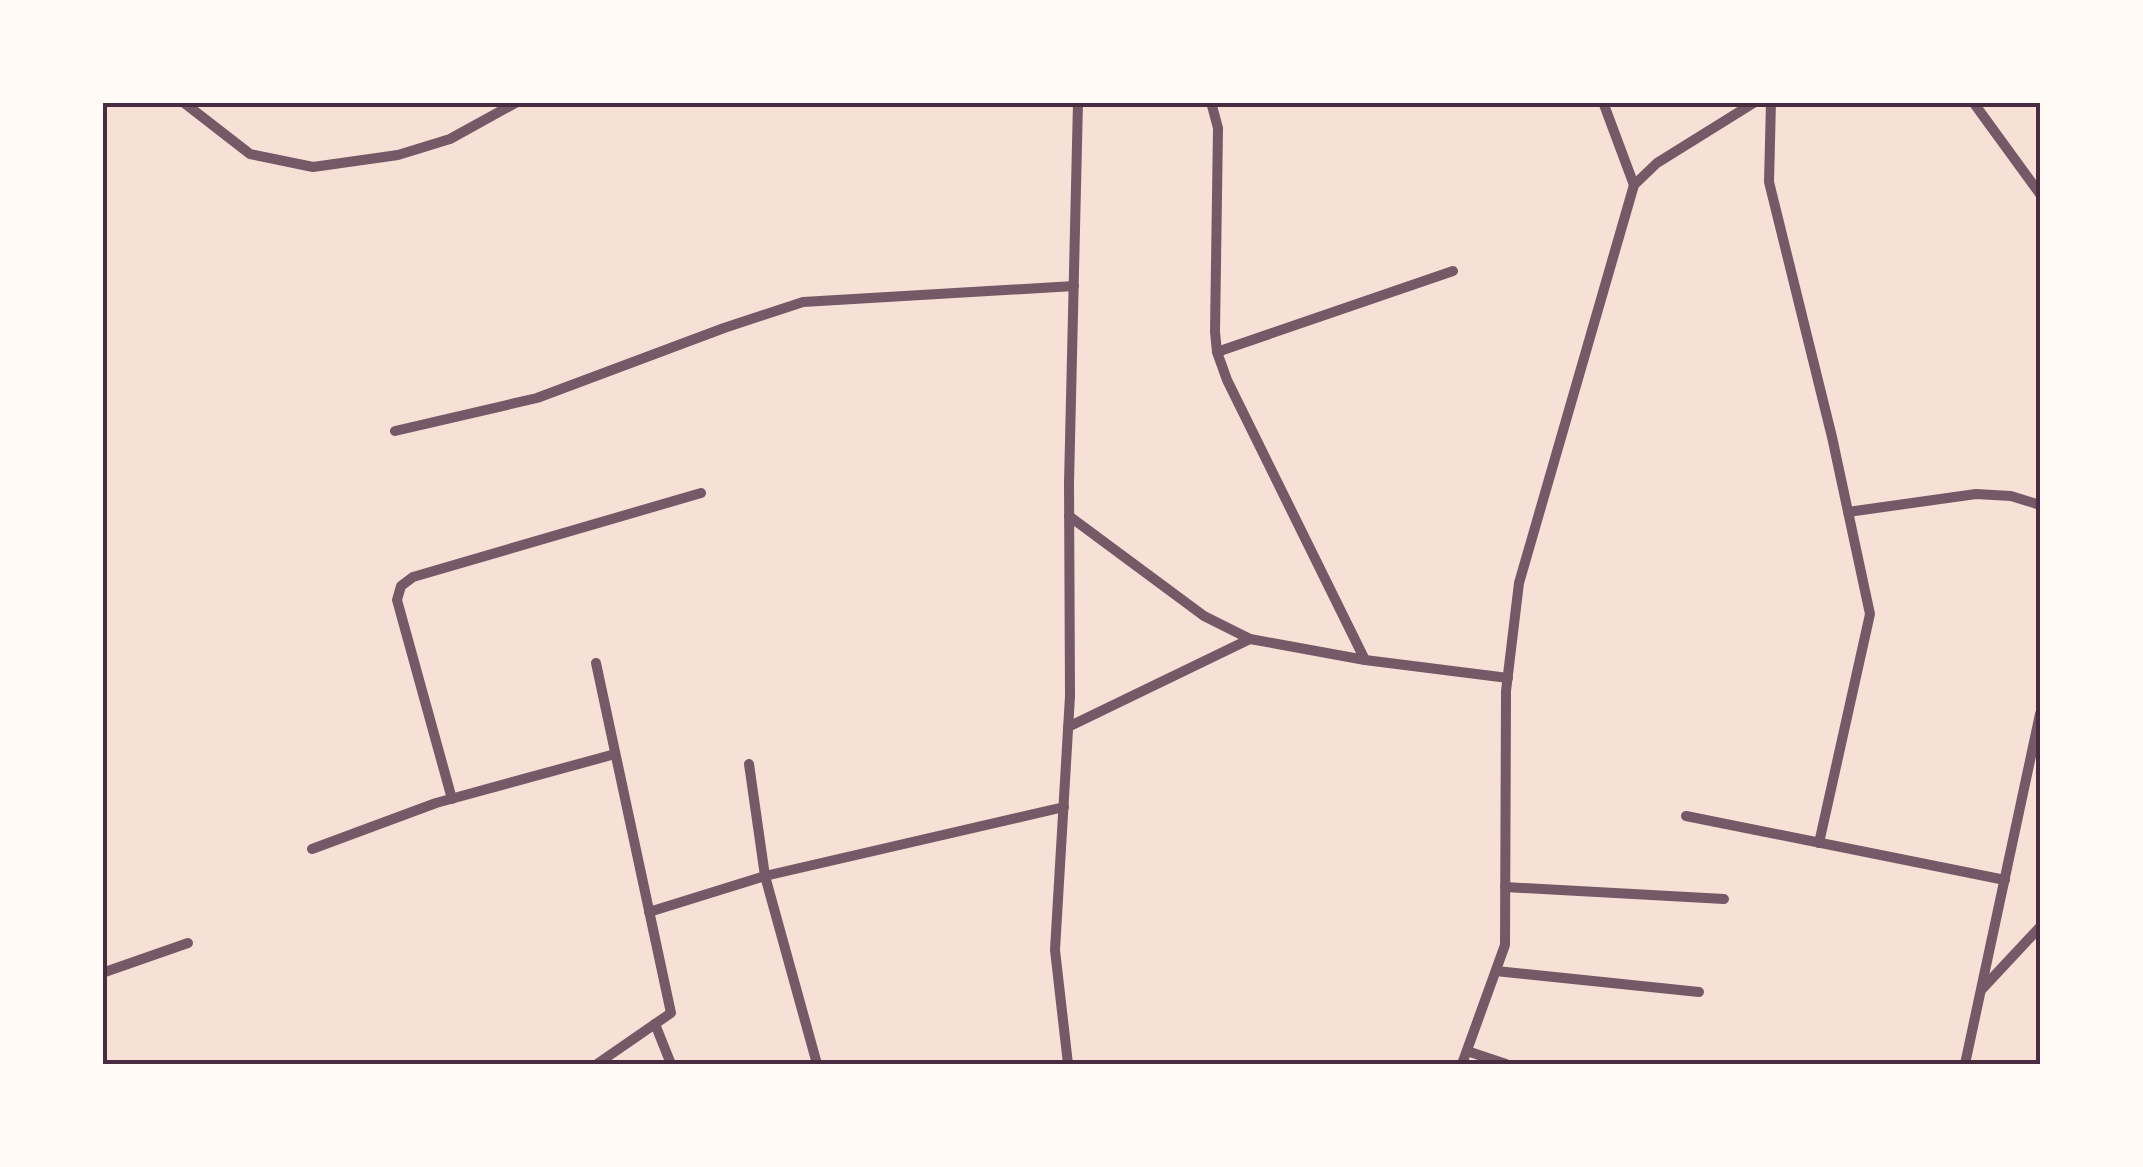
<svg xmlns="http://www.w3.org/2000/svg" width="2143" height="1167" viewBox="0 0 2143 1167" font-family="Jost,sans-serif">
  <style>
    .lines { fill: none; stroke-linecap: round; stroke-linejoin: round }
    .minor { stroke: #755966; stroke-width: 10 }
    .neatline { fill: none; stroke: #4a2c40; stroke-width: 4 }
  </style>
  <rect width="100%" height="100%" fill="#f7e1d7"/>
  <g class="lines">
    <g class="minor">
      <path d="M 183,102 L 250,154 L 313,167 L 398,155 L 450,139 L 517,102"/>
      <path d="M 1211,102 L 1218,128 L 1215,332 L 1217,352 L 1227,380 L 1365,660"/>
      <path d="M 1603,102 L 1634,185"/>
      <path d="M 1771,102 L 1769,182 L 1832,437 L 1870,614 L 1819,843"/>
      <path d="M 1973,102 L 2040,194"/>
      <path d="M 1217,352 L 1453,271"/>
      <path d="M 395,431 L 537,398 L 724,328 L 803,302 L 1074,286"/>
      <path d="M 1848,512 L 1976,494 L 2011,496 L 2040,505"/>
      <path d="M 1069,516 L 1204,616 L 1250,639 L 1365,660 L 1508,678"/>
      <path d="M 596,663 L 671,1013 L 597,1064"/>
      <path d="M 1068,727 L 1250,639"/>
      <path d="M 749,764 L 765,876 L 817,1064"/>
      <path d="M 452,799 L 397,600 L 401,586 L 413,577 L 701,493"/>
      <path d="M 1686,816 L 2005,880"/>
      <path d="M 312,849 L 436,803 L 615,754"/>
      <path d="M 1505,887 L 1724,899"/>
      <path d="M 649,912 L 765,876 L 1064,807"/>
      <path d="M 1496,971 L 1699,992"/>
      <path d="M 102,973 L 188,943"/>
      <path d="M 1983,988 L 2040,927"/>
      <path d="M 655,1024 L 671,1064"/>
      <path d="M 1467,1051 L 1506,1064"/>
      <path d="M 1068,1064 L 1055,950 L 1070,696 L 1069,483 L 1078,102"/>
      <path d="M 1462,1064 L 1505,945 L 1506,691 L 1519,583 L 1634,185 L 1657,163 L 1755,102"/>
      <path d="M 1965,1064 L 2040,714"/>
    </g>
  </g>
  <rect width="2143" height="1167" fill="none" stroke="#fffaf5" stroke-width="210"/>
  <rect x="105" y="105" width="1933" height="957" class="neatline"/>
</svg>
